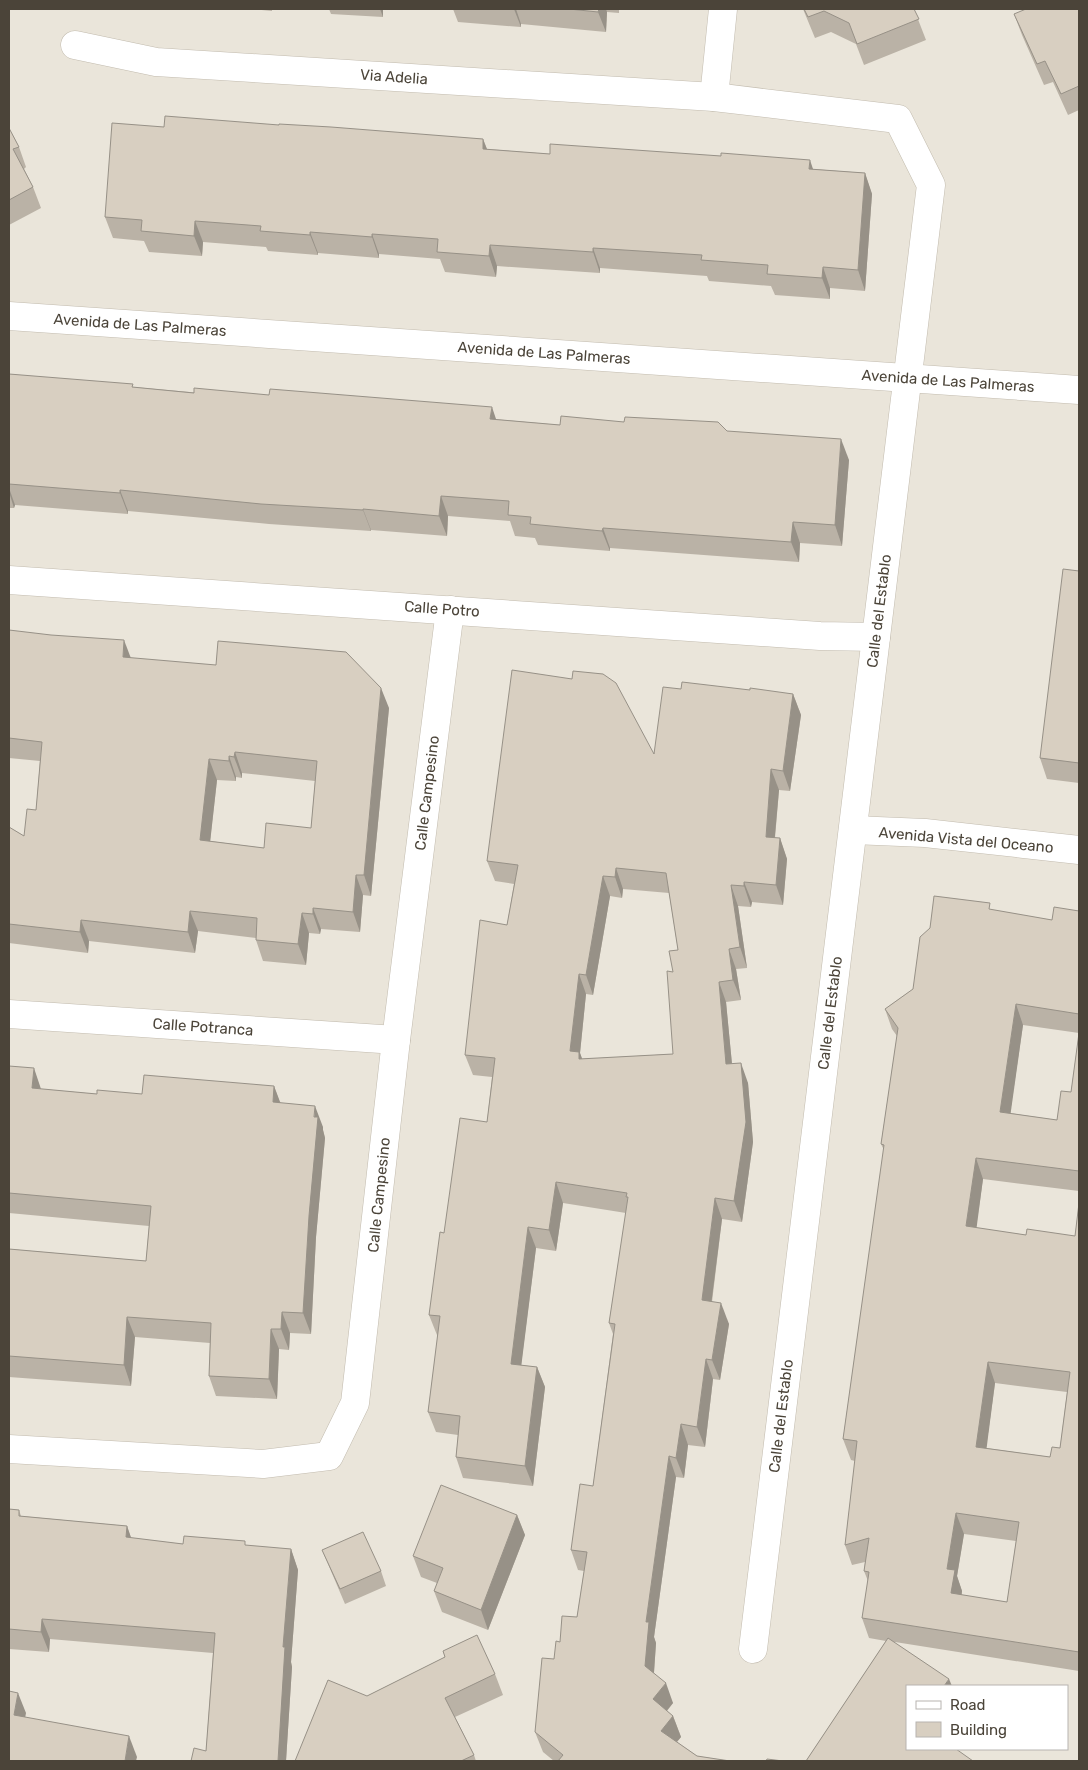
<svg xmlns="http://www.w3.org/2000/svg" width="1088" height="1770" viewBox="0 0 1088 1770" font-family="Rubik,sans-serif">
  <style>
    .residential { fill: #eae5da; fill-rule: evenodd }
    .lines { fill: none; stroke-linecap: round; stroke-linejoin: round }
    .minor-casing { stroke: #c2bbae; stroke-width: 29 }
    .minor { stroke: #fff; stroke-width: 28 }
    .wall { fill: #bab2a6; fill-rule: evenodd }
    .shaded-wall { fill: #979187 }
    .building { fill: #d8cfc1; stroke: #979187; fill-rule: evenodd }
    .labels { text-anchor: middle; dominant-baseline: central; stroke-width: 4.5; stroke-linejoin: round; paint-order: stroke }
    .street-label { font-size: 15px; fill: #4b4439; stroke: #fff }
  </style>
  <rect width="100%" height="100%" fill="#f6f3ec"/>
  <path class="residential" d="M 9,9 L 1079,9 L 1079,1761 L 9,1761 ZM 907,1686 L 1067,1686 L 1067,1749 L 907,1749 Z"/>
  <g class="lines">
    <defs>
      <g id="minor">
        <path d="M 75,45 L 156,62 L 714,97 L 898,119 L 931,185 L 753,1649"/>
        <path d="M 714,97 L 723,9"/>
        <path d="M 9,316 L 1079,390"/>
        <path d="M 9,580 L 820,636 L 876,637"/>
        <path d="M 853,830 L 925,833 L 1079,850"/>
        <path d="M 9,1014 L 396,1040"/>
        <path d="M 9,1449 L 263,1464 L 329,1456 L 355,1403 L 396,1040 L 450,610"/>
      </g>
    </defs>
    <use href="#minor" class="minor-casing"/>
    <use href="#minor" class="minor"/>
  </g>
  <g class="wall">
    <path d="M 251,9 L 272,9 L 272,11 Z"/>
    <path d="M 329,9 L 383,9 L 383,17 L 331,14 Z"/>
    <path d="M 453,9 L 619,9 L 619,13 L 607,12 L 606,32 L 521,24 L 521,27 L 458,22 Z"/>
    <path d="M 803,9 L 914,9 L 926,40 L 864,65 L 856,44 L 831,32 L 815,38 Z"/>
    <path d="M 1079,9 L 1079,110 L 1068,115 L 1053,82 L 1044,85 L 1022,35 L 1014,14 Z"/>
    <path d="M 279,125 L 483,139 L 487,149 L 550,154 L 813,169 L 865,173 L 872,194 L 865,291 L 830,288 L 830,299 L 775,295 L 771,286 L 709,281 L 707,276 L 600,268 L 600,273 L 497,266 L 496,277 L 445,272 L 440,259 L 379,254 L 379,258 L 318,253 L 318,255 L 268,251 L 266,247 L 203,242 L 202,256 L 149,252 L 144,241 L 113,238 L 105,217 L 164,127 Z"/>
    <path d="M 9,128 L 19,147 L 26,167 L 24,169 L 33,187 L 41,208 L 9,225 Z"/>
    <path d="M 9,374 L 134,387 L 560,425 L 727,431 L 849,460 L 842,546 L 800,543 L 799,562 L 610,548 L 610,551 L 538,545 L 535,538 L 515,536 L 510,521 L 448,516 L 447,536 L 371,530 L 371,531 L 269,524 L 128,511 L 128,514 L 15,505 L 14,508 L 9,508 Z"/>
    <path d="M 1079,571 L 1079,783 L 1047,779 L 1040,758 Z"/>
    <path d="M 9,630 L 131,658 L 389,708 L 371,896 L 363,895 L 360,932 L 321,929 L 320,934 L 309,933 L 306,965 L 263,961 L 256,940 L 256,938 L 198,931 L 195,953 L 89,941 L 88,953 L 9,943 L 9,827 L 24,836 L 36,810 L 40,761 L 9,758 ZM 242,773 L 315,781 L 311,828 L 264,848 L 210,841 L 217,780 L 236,781 L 236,777 L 242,778 Z"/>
    <path d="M 681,689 L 750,690 L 793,694 L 801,715 L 790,791 L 779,790 L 775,838 L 780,838 L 787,859 L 783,905 L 752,902 L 751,907 L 738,906 L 747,968 L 736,969 L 741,1000 L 726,1002 L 732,1064 L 748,1083 L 753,1142 L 742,1222 L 722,1219 L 712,1302 L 729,1324 L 720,1380 L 713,1379 L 705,1447 L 688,1445 L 684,1478 L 676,1477 L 654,1637 L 656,1643 L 654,1673 L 673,1703 L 667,1711 L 673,1716 L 681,1737 L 677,1742 L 697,1756 L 730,1761 L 554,1761 L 543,1752 L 535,1732 L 554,1659 L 560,1642 L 577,1617 L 584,1571 L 578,1570 L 571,1550 L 593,1486 L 613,1334 L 609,1323 L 626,1213 L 563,1203 L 556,1251 L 536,1248 L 521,1365 L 537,1367 L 545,1387 L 533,1486 L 463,1478 L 456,1457 L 458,1435 L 436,1432 L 428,1412 L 438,1336 L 437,1335 L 429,1315 L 444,1233 L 487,1122 L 492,1077 L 473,1075 L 465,1055 L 507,925 L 514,884 L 495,881 L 487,861 L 654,754 ZM 623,889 L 669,893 L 678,950 L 673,972 L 673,1054 L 582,1059 L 580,1053 L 586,994 L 593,995 L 610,896 L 622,898 Z"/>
    <path d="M 993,910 L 1052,920 L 1079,911 L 1079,1191 L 983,1179 L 976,1228 L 1026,1235 L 1075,1236 L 1079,1203 L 1079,1671 L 895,1642 L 907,1749 L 806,1761 L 886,1641 L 869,1638 L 862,1618 L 868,1581 L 864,1571 L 865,1562 L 852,1565 L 845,1545 L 855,1461 L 851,1460 L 843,1439 L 884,1150 L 881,1144 L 897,1036 L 892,1029 L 885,1009 L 913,989 ZM 1023,1025 L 1079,1033 L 1071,1092 L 1057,1120 L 1010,1113 ZM 995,1383 L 1067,1392 L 1060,1448 L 1050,1457 L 986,1448 ZM 964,1534 L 1016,1541 L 1007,1602 L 962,1595 L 962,1591 L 957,1576 Z"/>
    <path d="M 9,1066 L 41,1089 L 97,1094 L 142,1094 L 274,1086 L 280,1103 L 323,1127 L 323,1130 L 325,1138 L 316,1237 L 311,1334 L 290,1333 L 289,1350 L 279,1349 L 277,1399 L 216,1396 L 209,1376 L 210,1343 L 135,1337 L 131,1386 L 9,1377 L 9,1249 L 146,1261 L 149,1226 L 9,1213 Z"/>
    <path d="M 9,1509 L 19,1510 L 21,1516 L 127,1526 L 131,1538 L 183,1544 L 247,1546 L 291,1549 L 298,1570 L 291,1662 L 292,1667 L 286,1761 L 191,1761 L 206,1751 L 213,1653 L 50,1639 L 49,1652 L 9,1649 Z"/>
    <path d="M 517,1515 L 525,1535 L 488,1630 L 442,1612 L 434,1591 L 437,1583 L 421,1577 L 413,1556 Z"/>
    <path d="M 322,1550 L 381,1571 L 386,1586 L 345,1604 L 328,1564 Z"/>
    <path d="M 443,1651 L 495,1674 L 503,1695 L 455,1717 L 474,1755 L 476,1761 L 295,1761 L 367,1696 L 445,1657 Z"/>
  </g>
  <g class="shaded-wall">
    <path d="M 380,9 L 383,9 L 383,17 Z"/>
    <path d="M 514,9 L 516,9 L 521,24 L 521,27 Z"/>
    <path d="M 599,9 L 606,9 L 607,12 L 606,32 L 598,12 Z"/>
    <path d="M 483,139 L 491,160 L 483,149 Z"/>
    <path d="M 810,160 L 817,181 L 809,169 Z"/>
    <path d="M 865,173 L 872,194 L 865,291 L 858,270 Z"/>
    <path d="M 195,221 L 203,242 L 202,256 L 194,236 Z"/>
    <path d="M 310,232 L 318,253 L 318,255 L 310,235 Z"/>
    <path d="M 372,234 L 379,254 L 379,258 L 372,237 Z"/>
    <path d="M 490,245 L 497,266 L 496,277 L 489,256 Z"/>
    <path d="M 593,248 L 600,268 L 600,273 L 593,252 Z"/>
    <path d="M 823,267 L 830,288 L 830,299 L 822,278 Z"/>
    <path d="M 492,407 L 499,428 L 490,419 Z"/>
    <path d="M 841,439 L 849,460 L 842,546 L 835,525 Z"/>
    <path d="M 9,488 L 15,505 L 14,508 L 9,492 Z"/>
    <path d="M 120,490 L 128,511 L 128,514 L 120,493 Z"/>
    <path d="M 441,496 L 448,516 L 447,536 L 439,516 Z"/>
    <path d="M 363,509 L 371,530 L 371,531 L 363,510 Z"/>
    <path d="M 793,522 L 800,543 L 799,562 L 791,542 Z"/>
    <path d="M 603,528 L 610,548 L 610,551 L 602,531 Z"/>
    <path d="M 124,640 L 132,661 L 123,657 Z"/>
    <path d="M 381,688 L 389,708 L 371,896 L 364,875 Z"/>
    <path d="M 793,694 L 801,715 L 790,791 L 783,771 Z"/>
    <path d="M 235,752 L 242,773 L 242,778 L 234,757 Z"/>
    <path d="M 229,756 L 236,777 L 236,781 L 229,761 Z"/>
    <path d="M 209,759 L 217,780 L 208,861 L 200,840 Z"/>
    <path d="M 771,769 L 779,790 L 773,857 L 766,837 Z"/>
    <path d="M 780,838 L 787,859 L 783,905 L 776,885 Z"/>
    <path d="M 616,868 L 623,889 L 622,898 L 615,877 Z"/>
    <path d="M 356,875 L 363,895 L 360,932 L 353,912 Z"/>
    <path d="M 603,876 L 610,896 L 593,995 L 586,975 Z"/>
    <path d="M 744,882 L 752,902 L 751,907 L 744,886 Z"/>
    <path d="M 731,885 L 738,906 L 747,968 L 740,947 Z"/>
    <path d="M 313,908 L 321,929 L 320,934 L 313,914 Z"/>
    <path d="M 190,911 L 198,931 L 195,953 L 188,932 Z"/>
    <path d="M 302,913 L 309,933 L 306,965 L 298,944 Z"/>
    <path d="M 81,920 L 89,941 L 88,953 L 80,932 Z"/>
    <path d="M 729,949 L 736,969 L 741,1000 L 733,980 Z"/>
    <path d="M 579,974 L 586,994 L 580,1053 L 587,1072 L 570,1051 Z"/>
    <path d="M 719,982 L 726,1002 L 734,1085 L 726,1064 Z"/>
    <path d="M 1016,1004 L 1023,1025 L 1008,1132 L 1000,1112 Z"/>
    <path d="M 741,1063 L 748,1083 L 753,1142 L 742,1222 L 734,1201 Z"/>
    <path d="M 34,1068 L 41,1089 L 32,1088 Z"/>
    <path d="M 274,1086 L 282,1107 L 273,1102 Z"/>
    <path d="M 315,1106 L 323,1127 L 323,1130 L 325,1138 L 316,1237 L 311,1334 L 303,1313 Z"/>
    <path d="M 976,1158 L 983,1179 L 974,1247 L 966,1226 Z"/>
    <path d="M 556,1182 L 563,1203 L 556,1251 L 549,1230 Z"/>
    <path d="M 715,1198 L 722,1219 L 709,1321 L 702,1300 Z"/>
    <path d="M 528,1227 L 536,1248 L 519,1384 L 511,1364 Z"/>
    <path d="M 721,1303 L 729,1324 L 720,1380 L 712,1360 Z"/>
    <path d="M 282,1312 L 290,1333 L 289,1350 L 281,1329 Z"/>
    <path d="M 127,1317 L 135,1337 L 131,1386 L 124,1365 Z"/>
    <path d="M 271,1329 L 279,1349 L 277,1399 L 269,1379 Z"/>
    <path d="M 706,1359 L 713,1379 L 705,1447 L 697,1427 Z"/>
    <path d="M 988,1362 L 995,1383 L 984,1468 L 976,1447 Z"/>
    <path d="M 537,1367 L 545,1387 L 533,1486 L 525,1466 Z"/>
    <path d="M 681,1424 L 688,1445 L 684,1478 L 676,1458 Z"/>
    <path d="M 669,1456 L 676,1477 L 654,1637 L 656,1643 L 653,1686 L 645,1666 L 646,1622 Z"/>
    <path d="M 956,1513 L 964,1534 L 957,1576 L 962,1591 L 958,1614 L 951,1593 L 947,1569 Z"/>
    <path d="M 517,1515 L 525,1535 L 488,1630 L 481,1610 Z"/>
    <path d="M 127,1526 L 134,1546 L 126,1537 Z"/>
    <path d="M 291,1549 L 298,1570 L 291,1662 L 292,1667 L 286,1761 L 278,1761 L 283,1647 Z"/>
    <path d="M 42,1619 L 50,1639 L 49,1652 L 41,1632 Z"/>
    <path d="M 949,1679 L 952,1686 L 944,1686 Z"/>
    <path d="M 666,1683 L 673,1703 L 660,1719 L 653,1699 Z"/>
    <path d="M 18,1693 L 26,1713 L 22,1735 L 14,1715 Z"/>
    <path d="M 673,1716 L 681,1737 L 669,1751 L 661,1731 Z"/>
    <path d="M 129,1736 L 137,1757 L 136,1761 L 125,1761 Z"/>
  </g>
  <g class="building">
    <path d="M 569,9 L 599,9 L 598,12 Z"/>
    <path d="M 804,9 L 914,9 L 919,19 L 857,44 L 849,23 L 824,11 L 808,17 Z"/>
    <path d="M 1026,9 L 1079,9 L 1079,86 L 1061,94 L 1045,61 L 1037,64 L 1014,14 Z"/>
    <path d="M 165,116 L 279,125 L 279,124 L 331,127 L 483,139 L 483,149 L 550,154 L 550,144 L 721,156 L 721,153 L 810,160 L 809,169 L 865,173 L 858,270 L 823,267 L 822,278 L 767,274 L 768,265 L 701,260 L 702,255 L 593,248 L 593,252 L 490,245 L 489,256 L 437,252 L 438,239 L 372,234 L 372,237 L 310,232 L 310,235 L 260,231 L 261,226 L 195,221 L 194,236 L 141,231 L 142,220 L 105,217 L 112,123 L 164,127 Z"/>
    <path d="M 9,128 L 19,147 L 13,149 L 33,187 L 9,200 Z"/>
    <path d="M 9,374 L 133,384 L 132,387 L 194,393 L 194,388 L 269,395 L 270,389 L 492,407 L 490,419 L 560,425 L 561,416 L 624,422 L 625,417 L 718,422 L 727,431 L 841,439 L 835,525 L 793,522 L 791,542 L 603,528 L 602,531 L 530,524 L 531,517 L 508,515 L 509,501 L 441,496 L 439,516 L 363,509 L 363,510 L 261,504 L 120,490 L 120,493 L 9,484 Z"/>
    <path d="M 1063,569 L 1079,571 L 1079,763 L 1040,758 Z"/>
    <path d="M 9,630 L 51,635 L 124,640 L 123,657 L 216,665 L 218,641 L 346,652 L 381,688 L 364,875 L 356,875 L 353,912 L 313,908 L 313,914 L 302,913 L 298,944 L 256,940 L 257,918 L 190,911 L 188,932 L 81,920 L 80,932 L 9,924 L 9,827 L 24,836 L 27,809 L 36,810 L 42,742 L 9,738 ZM 235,752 L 317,761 L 311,828 L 266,823 L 264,848 L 200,840 L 209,759 L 229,761 L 229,756 L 234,757 Z"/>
    <path d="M 512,670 L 572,679 L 573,671 L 603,674 L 616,683 L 654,754 L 663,687 L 681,689 L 682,682 L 750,690 L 750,688 L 793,694 L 783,771 L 771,769 L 766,837 L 780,838 L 776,885 L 744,882 L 744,886 L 731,885 L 740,947 L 729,949 L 733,980 L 719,982 L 726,1064 L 741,1063 L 746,1122 L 734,1201 L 715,1198 L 702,1300 L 721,1303 L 712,1360 L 706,1359 L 697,1427 L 681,1424 L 676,1458 L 669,1456 L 646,1622 L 649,1622 L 645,1666 L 666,1683 L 653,1699 L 673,1716 L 661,1731 L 697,1756 L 730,1761 L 558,1761 L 563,1755 L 535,1732 L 542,1658 L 554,1659 L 556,1641 L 560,1642 L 562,1616 L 577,1617 L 587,1552 L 571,1550 L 580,1484 L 593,1486 L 615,1324 L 609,1323 L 628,1197 L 626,1197 L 627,1193 L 556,1182 L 549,1230 L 528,1227 L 511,1364 L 537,1367 L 525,1466 L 456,1457 L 460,1416 L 428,1412 L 440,1316 L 429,1315 L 440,1232 L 444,1233 L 460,1118 L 487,1122 L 495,1058 L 465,1055 L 480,920 L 507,925 L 518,865 L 487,861 ZM 616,868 L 666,873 L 678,950 L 669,951 L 673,972 L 667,971 L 673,1054 L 579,1059 L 579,1052 L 570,1051 L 579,974 L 586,975 L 603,876 L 615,877 Z"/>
    <path d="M 934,896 L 990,903 L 989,909 L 1052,920 L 1054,907 L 1079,911 L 1079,1014 L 1016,1004 L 1000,1112 L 1057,1120 L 1061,1091 L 1071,1092 L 1079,1033 L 1079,1171 L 976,1158 L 966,1226 L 1026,1235 L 1027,1229 L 1075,1236 L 1079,1203 L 1079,1652 L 862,1618 L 869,1572 L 864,1571 L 869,1538 L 845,1545 L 857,1441 L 843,1439 L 884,1145 L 881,1144 L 898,1028 L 885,1009 L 913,989 L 920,937 L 930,928 ZM 988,1362 L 1070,1372 L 1060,1448 L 1052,1447 L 1050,1457 L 976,1447 ZM 956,1513 L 1019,1522 L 1007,1602 L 951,1593 L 955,1570 L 947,1569 Z"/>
    <path d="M 9,1066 L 34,1068 L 32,1088 L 97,1094 L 97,1090 L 142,1094 L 144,1075 L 274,1086 L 273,1102 L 315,1106 L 314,1117 L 318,1117 L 309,1216 L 303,1313 L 282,1312 L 281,1329 L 271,1329 L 269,1379 L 209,1376 L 211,1323 L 127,1317 L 124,1365 L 9,1356 L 9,1249 L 146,1261 L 151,1206 L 9,1193 Z"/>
    <path d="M 441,1485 L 517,1515 L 481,1610 L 434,1591 L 443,1568 L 413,1556 Z"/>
    <path d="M 9,1509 L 19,1510 L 19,1516 L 127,1526 L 126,1537 L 183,1544 L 184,1536 L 245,1541 L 245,1545 L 291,1549 L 283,1647 L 285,1647 L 278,1761 L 191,1761 L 194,1748 L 206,1751 L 215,1633 L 42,1619 L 41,1632 L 9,1629 Z"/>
    <path d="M 363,1532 L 381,1571 L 340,1589 L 322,1550 Z"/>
    <path d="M 477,1635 L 495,1674 L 445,1698 L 474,1755 L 461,1761 L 295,1761 L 328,1680 L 367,1696 L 445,1657 L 443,1651 Z"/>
    <path d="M 888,1638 L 949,1679 L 944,1686 L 907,1686 L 907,1749 L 956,1749 L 973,1761 L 806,1761 Z"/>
    <path d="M 9,1691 L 18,1693 L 14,1715 L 129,1736 L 125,1761 L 9,1761 Z"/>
    <path d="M 767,1759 L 783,1761 L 766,1761 Z"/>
  </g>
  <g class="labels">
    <g class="street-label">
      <text transform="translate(394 77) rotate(4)">Via Adelia</text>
      <text transform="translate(140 325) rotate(4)">Avenida de Las Palmeras</text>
      <text transform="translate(544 353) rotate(4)">Avenida de Las Palmeras</text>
      <text transform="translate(948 381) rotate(4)">Avenida de Las Palmeras</text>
      <text transform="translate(442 609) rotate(4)">Calle Potro</text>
      <text transform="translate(879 611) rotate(-83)">Calle del Establo</text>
      <text transform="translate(427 793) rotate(-83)">Calle Campesino</text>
      <text transform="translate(966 840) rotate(5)">Avenida Vista del Oceano</text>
      <text transform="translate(830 1013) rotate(-83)">Calle del Establo</text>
      <text transform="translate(203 1027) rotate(4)">Calle Potranca</text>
      <text transform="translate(379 1195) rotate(-84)">Calle Campesino</text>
      <text transform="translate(781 1416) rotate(-83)">Calle del Establo</text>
    </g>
  </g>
  <rect width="1088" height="1770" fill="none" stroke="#4b4439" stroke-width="20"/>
  <rect x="906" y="1685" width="162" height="65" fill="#ffffff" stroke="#b7b4b0"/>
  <rect x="916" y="1701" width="25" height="8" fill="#ffffff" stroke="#b7b4b0"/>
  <text x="950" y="1710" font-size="15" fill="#4b4439">Road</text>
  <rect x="916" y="1722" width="25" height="15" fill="#d8cfc1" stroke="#b7b4b0"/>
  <text x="950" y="1735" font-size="15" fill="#4b4439">Building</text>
</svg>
